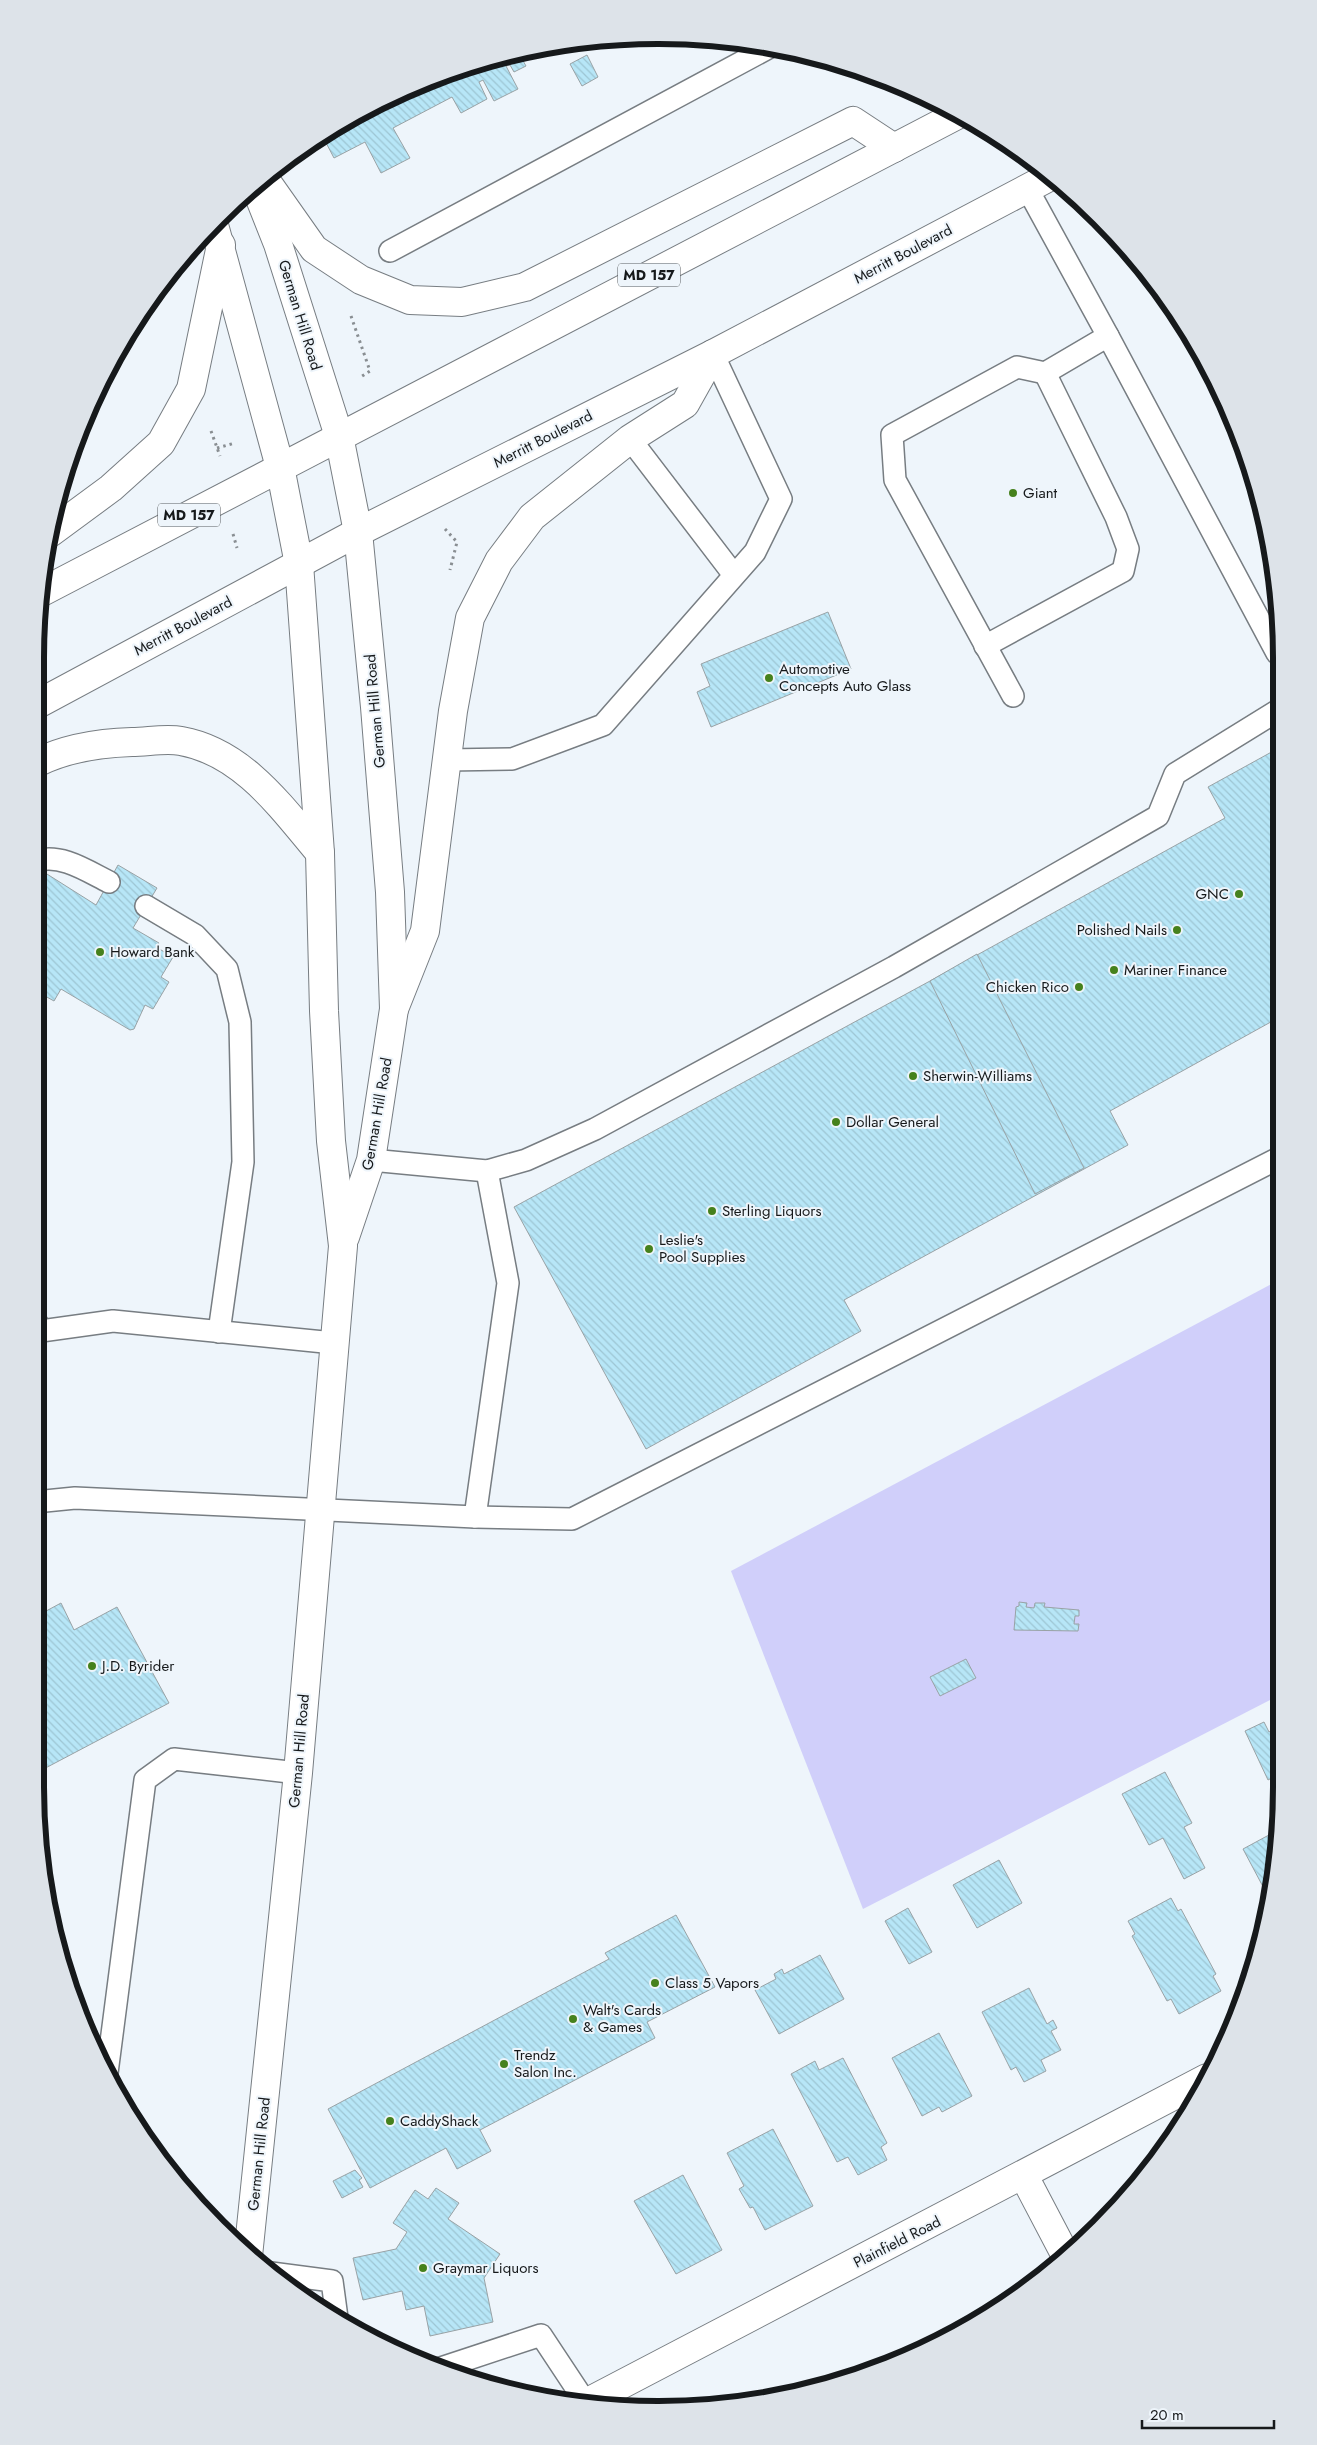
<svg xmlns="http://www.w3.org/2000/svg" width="1317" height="2445" viewBox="0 0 1317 2445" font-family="Jost,sans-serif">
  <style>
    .green { fill: #d0cffa }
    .building { fill: url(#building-back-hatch); stroke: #99a2a5 }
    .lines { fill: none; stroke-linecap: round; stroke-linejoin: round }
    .lane-casing { stroke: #777d82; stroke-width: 24 }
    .street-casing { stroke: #777d82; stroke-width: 30 }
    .secondary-casing { stroke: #777d82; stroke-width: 30 }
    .primary-casing { stroke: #777d82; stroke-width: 30 }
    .path { stroke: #898e92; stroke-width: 3; stroke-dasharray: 2.5 4; stroke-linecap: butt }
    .lane { stroke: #fff; stroke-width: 21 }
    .street { stroke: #fff; stroke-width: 28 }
    .secondary { stroke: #fff; stroke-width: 28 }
    .primary { stroke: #fff; stroke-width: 28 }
    .poi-dot { fill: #46811d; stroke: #eef5fb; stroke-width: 2 }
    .labels { text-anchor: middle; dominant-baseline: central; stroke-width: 4; stroke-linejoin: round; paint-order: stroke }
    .shield { fill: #eef5fb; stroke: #575b5e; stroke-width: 1 }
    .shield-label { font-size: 14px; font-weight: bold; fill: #16191b }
    .street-label { font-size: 15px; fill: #16191b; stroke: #eef5fb }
    .poi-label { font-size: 15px; fill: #16191b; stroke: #eef5fb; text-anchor: start }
    .rim { fill: none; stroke: #16191b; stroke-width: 6 }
  </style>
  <defs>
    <pattern id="building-back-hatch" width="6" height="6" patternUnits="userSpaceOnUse" patternTransform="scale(1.25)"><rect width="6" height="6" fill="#b7e6f7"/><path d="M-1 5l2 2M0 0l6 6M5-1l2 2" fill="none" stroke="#9dc5d3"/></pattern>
  </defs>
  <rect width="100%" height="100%" fill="#eef5fb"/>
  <path class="green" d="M 1279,1280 L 1280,1695 L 863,1909 L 731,1571 Z"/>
  <g class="building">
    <path d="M 536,50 L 522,59 L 526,66 L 514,72 L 510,65 L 506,66 L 518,89 L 494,101 L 483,80 L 479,82 L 487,99 L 461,113 L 452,97 L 393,128 L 410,158 L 381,173 L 365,142 L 334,158 L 323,137 L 382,99 L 497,56 Z"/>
    <path d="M 587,55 L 598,77 L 582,86 L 570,64 Z"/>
    <path d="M 828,612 L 851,669 L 711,727 L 697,692 L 710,686 L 701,664 Z"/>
    <path d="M 1277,749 L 1278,1018 L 1110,1111 L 1128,1145 L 844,1300 L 861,1331 L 646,1449 L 514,1207 L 930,981 L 1225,818 L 1208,787 Z"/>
    <path d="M 118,865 L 157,888 L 133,928 L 159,943 L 156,947 L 173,957 L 161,977 L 169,982 L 153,1009 L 145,1005 L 134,1029 L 130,1030 L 61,989 L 54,1001 L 36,991 L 36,874 L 39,869 L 96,905 Z"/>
    <path d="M 977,954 L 1084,1168 L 1035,1194 L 930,981 Z"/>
    <path d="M 1019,1602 L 1027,1603 L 1026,1607 L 1034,1608 L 1035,1603 L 1045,1603 L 1044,1607 L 1079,1610 L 1079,1616 L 1075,1616 L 1074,1624 L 1079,1624 L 1078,1631 L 1014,1630 L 1016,1607 L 1019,1606 Z"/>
    <path d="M 61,1603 L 74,1630 L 117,1607 L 169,1703 L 36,1773 L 35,1617 Z"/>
    <path d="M 966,1659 L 976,1678 L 940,1696 L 930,1677 Z"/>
    <path d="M 1264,1722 L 1269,1732 L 1272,1730 L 1280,1747 L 1281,1773 L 1268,1780 L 1245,1731 Z"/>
    <path d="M 1165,1772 L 1192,1823 L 1184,1827 L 1205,1868 L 1184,1879 L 1163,1838 L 1149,1845 L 1122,1794 Z"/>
    <path d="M 1280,1829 L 1269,1898 L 1243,1849 Z"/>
    <path d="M 999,1860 L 1022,1903 L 977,1928 L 953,1885 Z"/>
    <path d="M 1171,1898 L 1178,1911 L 1181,1909 L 1216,1974 L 1213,1976 L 1221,1991 L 1179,2014 L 1171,1999 L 1167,2001 L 1132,1936 L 1135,1934 L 1128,1921 Z"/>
    <path d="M 908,1908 L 932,1952 L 909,1964 L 885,1921 Z"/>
    <path d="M 676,1915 L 715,1987 L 647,2022 L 655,2038 L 480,2130 L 491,2151 L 457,2169 L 446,2148 L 370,2188 L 328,2109 L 609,1959 L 605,1953 Z"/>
    <path d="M 820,1955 L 844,1999 L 779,2034 L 755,1990 L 776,1979 L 774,1974 L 782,1969 L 784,1974 Z"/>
    <path d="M 1029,1988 L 1047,2024 L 1053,2020 L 1057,2028 L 1051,2031 L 1061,2050 L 1041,2060 L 1046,2071 L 1024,2082 L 1016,2067 L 1011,2070 L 982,2012 Z"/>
    <path d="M 939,2033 L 972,2096 L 942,2112 L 939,2107 L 922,2116 L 892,2058 Z"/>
    <path d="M 843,2058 L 887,2143 L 881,2147 L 887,2160 L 858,2175 L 848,2157 L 837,2162 L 791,2074 L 815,2061 L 819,2070 Z"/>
    <path d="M 773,2129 L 813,2206 L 765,2230 L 753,2207 L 750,2208 L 739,2189 L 744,2186 L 727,2153 Z"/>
    <path d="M 355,2170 L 362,2178 L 359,2180 L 363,2187 L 342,2198 L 333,2181 Z"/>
    <path d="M 683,2175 L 722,2250 L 676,2274 L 634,2201 Z"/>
    <path d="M 436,2188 L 459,2203 L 448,2219 L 500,2254 L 484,2278 L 493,2322 L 430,2336 L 424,2306 L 406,2310 L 402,2291 L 363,2300 L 353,2258 L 396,2249 L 407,2232 L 393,2223 L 415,2190 L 428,2199 Z"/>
    <path d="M 976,2312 L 980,2318 L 933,2343 L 932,2341 L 948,2332 L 946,2328 Z"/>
    <path d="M 857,2372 L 859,2375 L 820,2389 L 801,2392 L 836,2373 L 840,2381 Z"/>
  </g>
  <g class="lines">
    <defs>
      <g id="lane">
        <path d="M 1027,188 L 1108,336 L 1277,653"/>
        <path d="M 390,251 L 770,47"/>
        <path d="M 630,439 L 734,575"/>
        <path d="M 985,646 L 1123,571 L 1128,549 L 1116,517 L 1045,373"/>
        <path d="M 1013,696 L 895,480 L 892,435 L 1017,367 L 1045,373 L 1108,336"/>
        <path d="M 447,760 L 512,759 L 603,725 L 755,552 L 781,499 L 713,354"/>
        <path d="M 36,861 C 61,853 87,871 109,882"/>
        <path d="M 146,906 L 195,935 L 227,969 L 240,1022 L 243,1162 L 219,1332"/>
        <path d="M 371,1160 L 487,1171 L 526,1160 L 595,1129 L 894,967 L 1158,816 L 1175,774 L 1277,711"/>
        <path d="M 36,1321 L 41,1331 L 113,1321 L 334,1343"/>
        <path d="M 35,1502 L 75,1498 L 475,1517 L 572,1519 L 1279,1158"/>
        <path d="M 475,1517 L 508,1283 L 487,1171"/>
        <path d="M 107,2073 L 145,1780 L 174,1759 L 298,1773"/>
        <path d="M 271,2273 L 332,2281 L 337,2318"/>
        <path d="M 438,2369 L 541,2335 L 586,2403"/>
      </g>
      <g id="street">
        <path d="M 1024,2176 L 1067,2258"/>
        <path d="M 586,2403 L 1207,2078"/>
      </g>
      <g id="secondary">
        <path d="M 255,186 L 278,244 L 339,436 L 358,532 L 375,707 L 390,892 L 394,1009 L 371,1160 L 345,1237"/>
        <path d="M 214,225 L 280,467 L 299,564 L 320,853 L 324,1011 L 331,1141 L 343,1246 L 298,1773 L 248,2256"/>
      </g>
      <g id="primary">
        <path d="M 264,178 L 314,249 L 361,280 L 410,300 L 462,302 L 525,287 L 853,121 L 894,148"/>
        <path d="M 50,533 L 111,488 L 161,443 L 191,389 L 221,245"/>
        <path d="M 40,593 L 959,114"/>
        <path d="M 36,705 L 358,532 L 713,354 L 1051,176"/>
        <path d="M 36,763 C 66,748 99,743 132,742 C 147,742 166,738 181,741 C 243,752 282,808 320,853"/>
        <path d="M 394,1009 L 425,931 L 453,711 L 470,618 L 499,561 L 532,517 L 630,439 L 685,404 L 713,354"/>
      </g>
    </defs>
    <use href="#lane" class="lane-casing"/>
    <use href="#street" class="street-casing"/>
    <use href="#secondary" class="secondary-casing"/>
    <use href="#primary" class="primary-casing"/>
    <g class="path">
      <path d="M 351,316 L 370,371 L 359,378"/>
      <path d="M 211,431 L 220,456"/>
      <path d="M 217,448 L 235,443"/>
      <path d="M 445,529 L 457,542 L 450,570"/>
      <path d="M 233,534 L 237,548"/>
    </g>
    <use href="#lane" class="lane"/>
    <use href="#street" class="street"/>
    <use href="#secondary" class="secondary"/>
    <use href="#primary" class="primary"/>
  </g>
  <g class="poi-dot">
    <circle cx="1013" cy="493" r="5"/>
    <circle cx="769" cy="678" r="5"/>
    <circle cx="1239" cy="894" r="5"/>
    <circle cx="1177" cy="930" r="5"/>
    <circle cx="100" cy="952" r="5"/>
    <circle cx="1114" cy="970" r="5"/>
    <circle cx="1079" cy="987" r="5"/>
    <circle cx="913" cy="1076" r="5"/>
    <circle cx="836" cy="1122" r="5"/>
    <circle cx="712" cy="1211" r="5"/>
    <circle cx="649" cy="1249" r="5"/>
    <circle cx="92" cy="1666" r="5"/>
    <circle cx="655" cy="1983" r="5"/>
    <circle cx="573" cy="2019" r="5"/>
    <circle cx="504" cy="2064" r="5"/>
    <circle cx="390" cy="2121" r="5"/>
    <circle cx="423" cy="2268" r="5"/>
  </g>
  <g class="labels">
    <g class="shield">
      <rect x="618" y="263.5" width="62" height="23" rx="4"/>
      <rect x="158" y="503.5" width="62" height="23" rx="4"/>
    </g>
    <g class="shield-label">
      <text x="649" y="275">MD 157</text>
      <text x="189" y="515">MD 157</text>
    </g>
    <g class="street-label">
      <text transform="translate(903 254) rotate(-28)">Merritt Boulevard</text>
      <text transform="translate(300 315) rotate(73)">German Hill Road</text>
      <text transform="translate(543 439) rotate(-27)">Merritt Boulevard</text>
      <text transform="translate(183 626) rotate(-28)">Merritt Boulevard</text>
      <text transform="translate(375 711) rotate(-95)">German Hill Road</text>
      <text transform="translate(377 1114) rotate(-80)">German Hill Road</text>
      <text transform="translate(299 1751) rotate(-85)">German Hill Road</text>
      <text transform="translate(259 2154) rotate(-84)">German Hill Road</text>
      <text transform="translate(897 2242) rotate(-27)">Plainfield Road</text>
    </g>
    <g class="poi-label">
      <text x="1023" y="493">Giant</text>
      <text x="779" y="669">Automotive<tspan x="779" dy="17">Concepts Auto Glass</tspan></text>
      <text x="1229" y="894" text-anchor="end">GNC</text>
      <text x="1167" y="930" text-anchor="end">Polished Nails</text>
      <text x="110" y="952">Howard Bank</text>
      <text x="1124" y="970">Mariner Finance</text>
      <text x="1069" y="987" text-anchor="end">Chicken Rico</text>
      <text x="923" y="1076">Sherwin-Williams</text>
      <text x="846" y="1122">Dollar General</text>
      <text x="722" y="1211">Sterling Liquors</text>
      <text x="659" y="1240">Leslie's<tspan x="659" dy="17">Pool Supplies</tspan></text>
      <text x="102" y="1666">J.D. Byrider</text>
      <text x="665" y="1983">Class 5 Vapors</text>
      <text x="583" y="2010">Walt's Cards<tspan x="583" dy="17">&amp; Games</tspan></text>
      <text x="514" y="2055">Trendz<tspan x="514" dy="17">Salon Inc.</tspan></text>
      <text x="400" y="2121">CaddyShack</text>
      <text x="433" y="2268">Graymar Liquors</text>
    </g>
  </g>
  <path d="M0 0H1317V2445H0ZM658 44H659A614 614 0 0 1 1273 658V1787A614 614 0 0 1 659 2401H658A614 614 0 0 1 44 1787V658A614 614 0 0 1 658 44Z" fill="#dde3e9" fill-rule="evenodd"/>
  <path class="rim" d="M658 44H659A614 614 0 0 1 1273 658V1787A614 614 0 0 1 659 2401H658A614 614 0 0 1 44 1787V658A614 614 0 0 1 658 44Z"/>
  <path d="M1142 2420v8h132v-8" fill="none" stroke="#16191b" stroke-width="2.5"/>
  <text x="1150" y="2420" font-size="15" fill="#16191b" stroke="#eef5fb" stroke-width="4" paint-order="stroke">20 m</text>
</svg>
